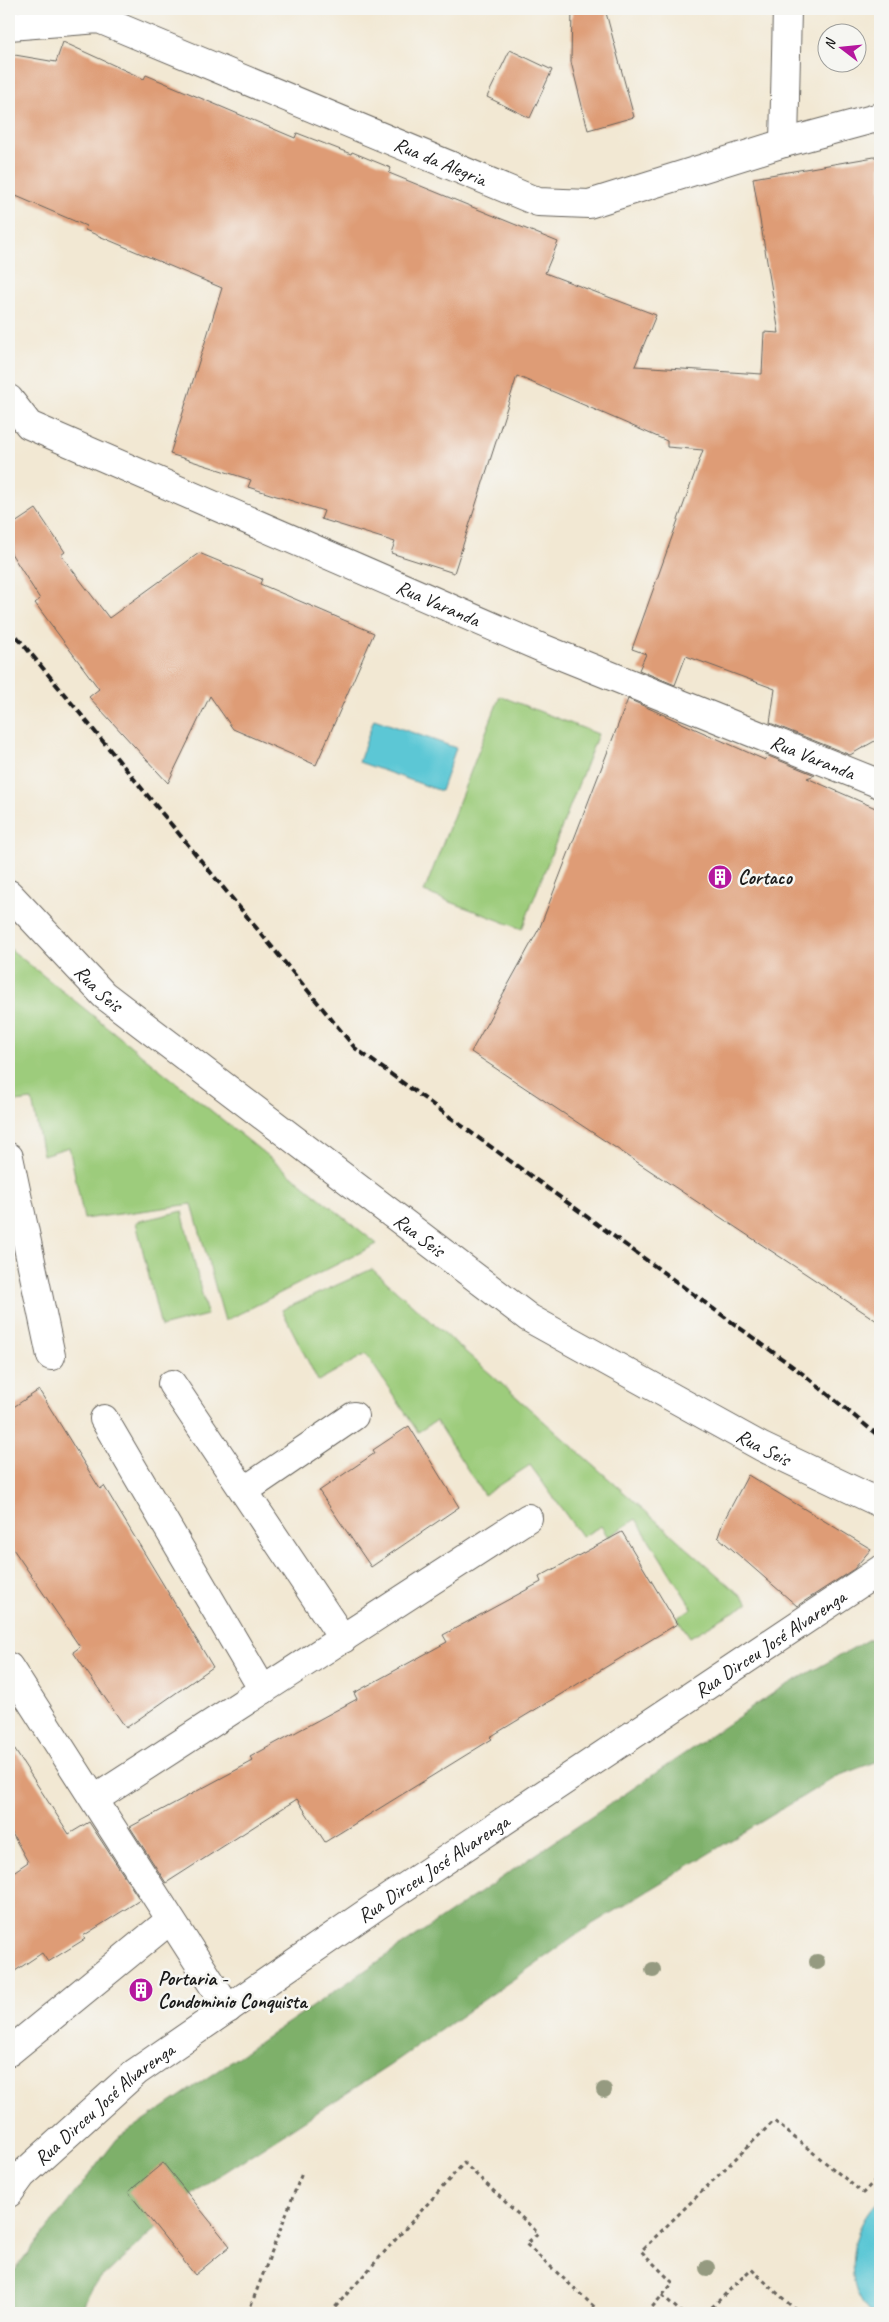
<svg xmlns="http://www.w3.org/2000/svg" width="889" height="2322" viewBox="0 0 889 2322" font-family="Caveat,sans-serif">
  <style>
    .green { fill: #9dcc7b; stroke: #5c744c }
    .forest { fill: #7eb06b; stroke: #4d6644 }
    .water { fill: #5cc7d5; stroke: #3c7278 }
    .building { fill: #de9c76 }
    .lines { fill: none; stroke-linecap: round; stroke-linejoin: round }
    .minor-casing { stroke: #67635c; stroke-width: 30 }
    .major-casing { stroke: #67635c; stroke-width: 30 }
    .path { stroke: #67635c; stroke-width: 3; stroke-dasharray: 4 4; stroke-linecap: butt }
    .minor { stroke: #fff; stroke-width: 28 }
    .major { stroke: #fff; stroke-width: 28 }
    .rail { stroke: #1c1c1c; stroke-width: 4; stroke-dasharray: 8 4; stroke-linecap: butt }
    .tree { fill: #959a80 }
    .labels { text-anchor: middle; dominant-baseline: central; stroke-width: 5; stroke-linejoin: round; paint-order: stroke }
    .street-label { font-size: 20px; fill: #1c1c1c; stroke: #f6f6f2 }
    .poi-label { font-size: 20px; font-weight: bold; fill: #1c1c1c; stroke: #f6f6f2; text-anchor: start }
  </style>
  <rect width="100%" height="100%" fill="#f6f6f2"/>
  <filter id="ink" filterUnits="userSpaceOnUse"><feTurbulence type="fractalNoise" baseFrequency=".02" numOctaves="2"/><feDisplacementMap in="SourceGraphic" scale="10" xChannelSelector="R" yChannelSelector="G"/><feConvolveMatrix kernelMatrix="1 2 1 2 8 2 1 2 1" color-interpolation-filters="sRGB"/></filter>
  <filter id="wash" filterUnits="userSpaceOnUse"><feTurbulence type="fractalNoise" baseFrequency=".0096" numOctaves="4" result="noise"/><feDisplacementMap in="SourceGraphic" scale="20" xChannelSelector="R" yChannelSelector="G"/><feGaussianBlur stdDeviation="1.12" result="paint"/><feColorMatrix in="noise" values="0 0 0 0 0 0 0 0 0 0 0 0 0 0 0 0 0 1.4 0 .05"/><feComposite in="paint" operator="in"/></filter>
  <g filter="url(#wash)">
    <rect width="100%" height="100%" fill="#f2e8d3"/>
    <g class="green">
      <path d="M 500,696 L 598,734 L 522,929 L 424,892 Z"/>
      <path d="M 9,948 L 377,1244 L 225,1321 L 192,1204 L 84,1219 L 69,1147 L 43,1155 L 32,1100 L 15,1102 L 9,1077 Z"/>
      <path d="M 182,1211 L 207,1315 L 161,1327 L 136,1222 Z"/>
      <path d="M 372,1269 L 749,1603 L 690,1637 L 677,1618 L 692,1608 L 636,1519 L 608,1537 L 601,1526 L 582,1537 L 530,1465 L 484,1495 L 436,1421 L 418,1432 L 366,1354 L 318,1381 L 282,1310 Z"/>
    </g>
    <path class="forest" d="M 880,1633 L 880,1760 L 835,1777 L 591,1925 L 389,2066 L 201,2187 L 92,2287 L 80,2313 L 9,2313 L 9,2278 L 117,2139 L 778,1690 Z"/>
    <g class="water">
      <path d="M 374,719 L 456,748 L 441,791 L 359,762 Z"/>
      <path d="M 880,2200 L 880,2313 L 870,2313 C 841,2283 850,2225 880,2200 Z"/>
    </g>
    <g id="blocks">
      <g class="building">
        <path d="M 572,9 L 605,9 L 634,117 L 588,130 L 571,62 Z"/>
        <path d="M 63,42 L 144,79 L 146,75 L 295,138 L 297,133 L 351,154 L 352,152 L 391,168 L 389,173 L 558,242 L 545,273 L 656,315 L 635,366 L 762,374 L 764,332 L 779,333 L 753,178 L 880,156 L 880,738 L 850,755 L 770,723 L 775,689 L 686,656 L 675,685 L 639,670 L 646,654 L 632,649 L 703,450 L 667,447 L 667,441 L 517,376 L 454,573 L 391,553 L 395,542 L 321,519 L 324,511 L 248,487 L 251,480 L 170,454 L 222,288 L 85,230 L 86,226 L 9,193 L 9,54 L 56,62 Z"/>
        <path d="M 510,50 L 552,70 L 530,118 L 487,97 Z"/>
        <path d="M 36,509 L 65,552 L 61,555 L 109,618 L 199,553 L 262,579 L 260,584 L 374,633 L 316,765 L 233,729 L 210,696 L 168,783 L 89,697 L 99,689 L 35,603 L 40,599 L 9,550 L 9,527 Z"/>
        <path d="M 628,699 L 765,760 L 766,755 L 815,775 L 807,778 L 880,810 L 880,1323 L 471,1052 L 540,927 Z"/>
        <path d="M 39,1390 L 100,1489 L 104,1486 L 213,1667 L 126,1728 L 73,1652 L 80,1647 L 9,1543 L 9,1410 Z"/>
        <path d="M 409,1426 L 459,1507 L 371,1567 L 319,1491 L 375,1453 L 373,1450 Z"/>
        <path d="M 748,1475 L 871,1549 L 854,1569 L 797,1606 L 718,1537 L 723,1522 Z"/>
        <path d="M 622,1532 L 677,1624 L 490,1737 L 492,1739 L 325,1842 L 297,1799 L 166,1883 L 130,1827 L 253,1761 L 250,1757 L 357,1699 L 354,1693 L 447,1642 L 443,1635 L 541,1582 L 539,1577 Z"/>
        <path d="M 9,1741 L 69,1834 L 89,1822 L 140,1900 L 83,1936 L 85,1939 L 48,1962 L 42,1953 L 9,1975 L 9,1875 L 28,1862 L 9,1828 Z"/>
        <path d="M 163,2163 L 230,2246 L 195,2275 L 128,2192 Z"/>
      </g>
    </g>
  </g>
  <g filter="url(#ink)">
    <use href="#blocks" fill-opacity="0" stroke="#67635c" stroke-width="1"/>
    <g class="lines">
      <defs>
        <g id="minor">
          <path id="s1" d="M 9,26 L 99,19 L 538,202 L 589,204 L 784,143 L 880,117"/>
          <path d="M 784,143 L 787,9"/>
          <path id="s2" d="M 9,399 L 29,425 L 542,648 L 880,784"/>
          <path id="s3" d="M 9,894 L 104,995 L 529,1318 L 762,1447 L 880,1503"/>
          <path d="M 9,1157 L 51,1356"/>
          <path d="M 172,1384 L 343,1639"/>
          <path d="M 104,1419 L 263,1690"/>
          <path d="M 244,1491 L 354,1416"/>
          <path d="M 9,1667 L 228,2009"/>
          <path d="M 95,1799 L 528,1518"/>
          <path d="M 9,2052 L 170,1920"/>
        </g>
        <g id="major">
          <path id="s4" d="M 9,2193 L 22,2175 L 136,2072 L 378,1905 L 880,1570"/>
        </g>
      </defs>
      <use href="#minor" class="minor-casing"/>
      <use href="#major" class="major-casing"/>
      <g class="path">
        <path d="M 662,2295 L 682,2313"/>
        <path d="M 248,2313 L 302,2173"/>
        <path d="M 330,2313 L 464,2163 L 538,2233 L 526,2244 L 601,2313"/>
        <path d="M 647,2313 L 673,2283 L 641,2251 L 774,2121 L 863,2193 L 880,2175"/>
        <path d="M 706,2313 L 751,2269 L 799,2313"/>
      </g>
      <use href="#minor" class="minor"/>
      <use href="#major" class="major"/>
      <path class="rail" d="M 9,627 L 355,1048 L 803,1374 L 880,1437"/>
    </g>
    <g class="tree">
      <circle cx="817" cy="1962" r="8"/>
      <circle cx="653" cy="1970" r="8"/>
      <circle cx="604" cy="2090" r="8"/>
      <circle cx="707" cy="2268" r="8"/>
    </g>
  </g>
  <defs>
    <symbol id="building-disc" viewBox="-11 -11 22 22"><circle r="9.5" fill="#b5179e" stroke="#f6f6f2"/><path d="M-4-6H4V6H1V3H-1V6H-4ZM-2.5-4.3h1.7v1.8h-1.7ZM.8-4.3h1.7v1.8H.8ZM-2.5-1h1.7V.8h-1.7ZM.8-1h1.7V.8H.8Z" fill="#fff"/></symbol>
  </defs>
  <g fill-rule="evenodd">
    <use href="#building-disc" x="706" y="863" width="28" height="28"/>
    <use href="#building-disc" x="127" y="1976" width="28" height="28"/>
  </g>
  <g class="labels">
    <g class="street-label">
      <text stroke="none"><textPath href="#s1" startOffset="460">Rua da Alegria</textPath></text>
      <text stroke="none"><textPath href="#s2" startOffset="479">Rua Varanda</textPath></text>
      <text stroke="none"><textPath href="#s2" startOffset="884">Rua Varanda</textPath></text>
      <text stroke="none"><textPath href="#s3" startOffset="130">Rua Seis</textPath></text>
      <text stroke="none"><textPath href="#s3" startOffset="535">Rua Seis</textPath></text>
      <text stroke="none"><textPath href="#s3" startOffset="940">Rua Seis</textPath></text>
      <text stroke="none"><textPath href="#s4" startOffset="941">Rua Dirceu José Alvarenga</textPath></text>
      <text stroke="none"><textPath href="#s4" startOffset="536">Rua Dirceu José Alvarenga</textPath></text>
      <text stroke="none"><textPath href="#s4" startOffset="131">Rua Dirceu José Alvarenga</textPath></text>
    </g>
    <g class="poi-label">
      <text x="738" y="877">Cortaco</text>
      <text x="158" y="1978">Portaria -<tspan x="158" dy="23">Condominio Conquista</tspan></text>
    </g>
  </g>
  <rect width="889" height="2322" fill="none" stroke="#f6f6f2" stroke-width="30"/>
  <g transform="translate(842 48) rotate(286)"><circle r="24" fill="#f6f6f2" stroke="#9f9f9c"/>
  <path d="M0-4L9 19L0 12L-9 19Z" fill="#b5179e"/>
  <text y="-8" font-size="14" font-weight="bold" text-anchor="middle" fill="#1c1c1c">N</text>
  </g>
</svg>
